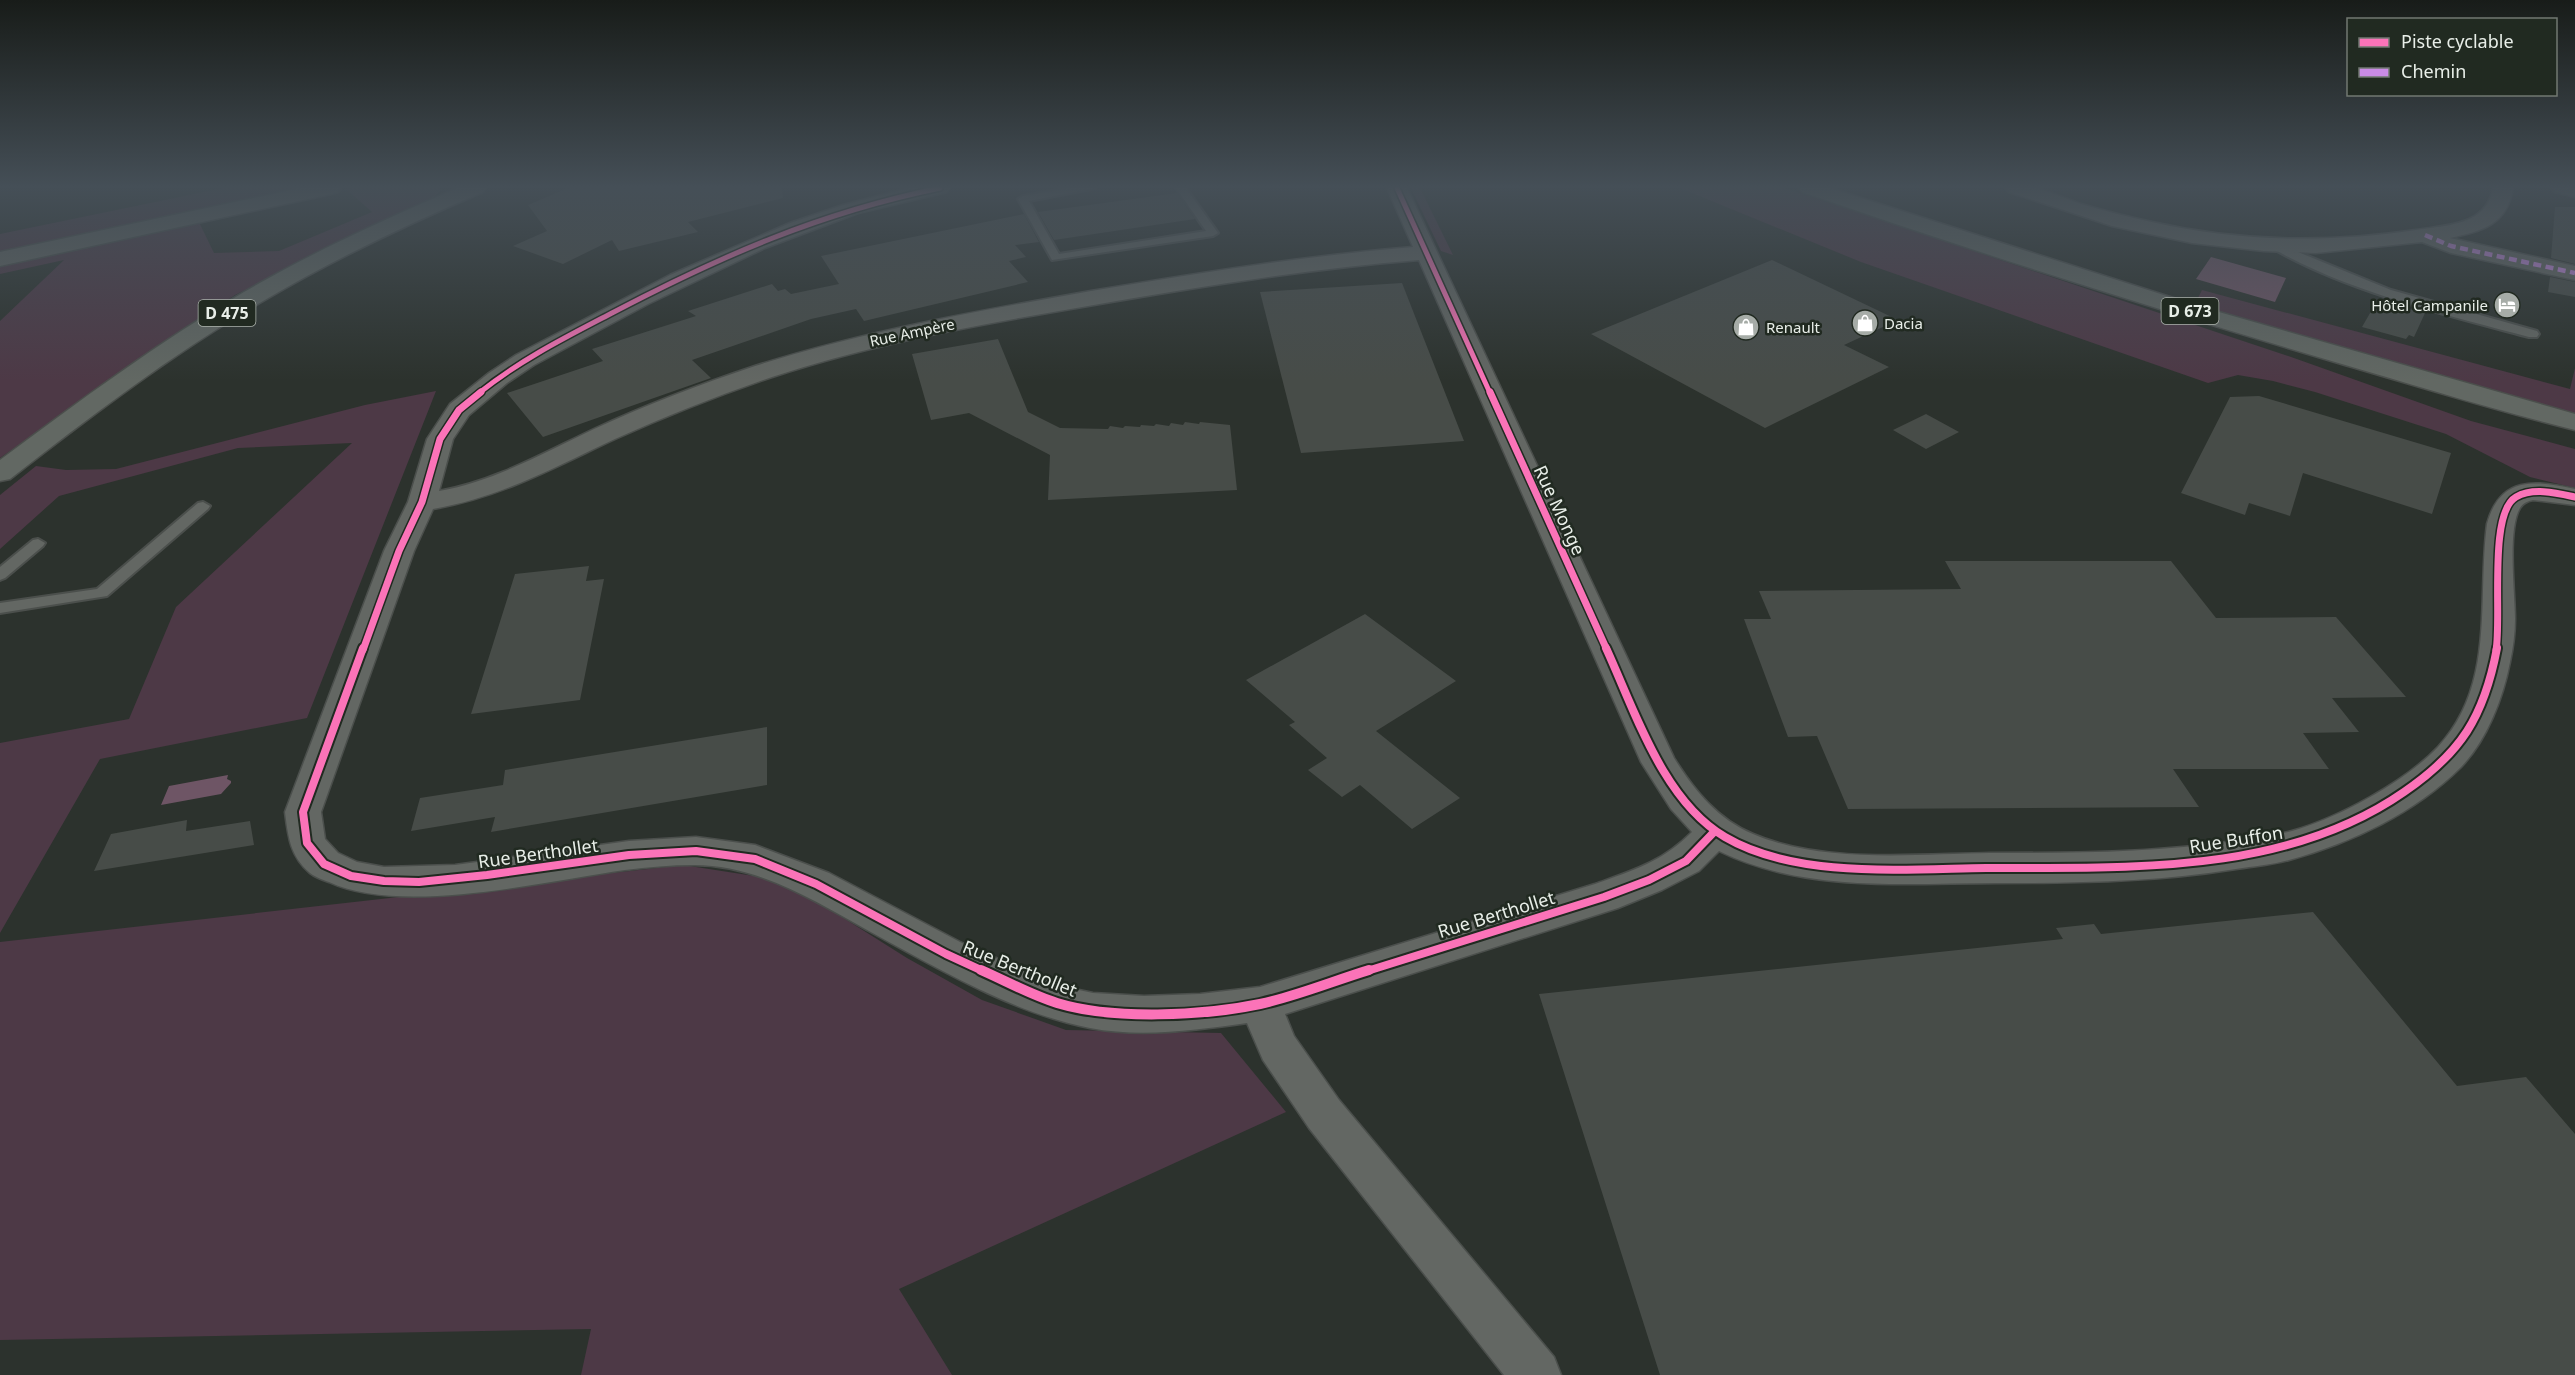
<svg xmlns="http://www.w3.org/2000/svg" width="2575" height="1375" viewBox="0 0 2575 1375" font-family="'Noto Sans',sans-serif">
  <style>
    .green { fill: #4d3946 }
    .water { fill: #6e5565 }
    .building { fill: #474c48 }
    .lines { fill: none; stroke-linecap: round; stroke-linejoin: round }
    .service-casing { stroke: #4b4f4c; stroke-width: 4 }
    .minor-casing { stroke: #4b4f4c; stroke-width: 3 }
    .tertiary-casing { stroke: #4b4f4c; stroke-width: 3 }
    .primary-casing { stroke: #4b4f4c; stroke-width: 3 }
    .service { fill: #636763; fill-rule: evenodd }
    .minor { fill: #636763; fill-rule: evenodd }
    .tertiary { fill: #636763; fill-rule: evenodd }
    .primary { fill: #626863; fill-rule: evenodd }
    .quiet { stroke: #ca8be6; stroke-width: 4.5; stroke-dasharray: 8 4.5; stroke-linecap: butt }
    .cycleway-far3-casing { stroke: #212a21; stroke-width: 8 }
    .cycleway-far2-casing { stroke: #212a21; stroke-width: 10 }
    .cycleway-far1-casing { stroke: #212a21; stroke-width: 12 }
    .cycleway-casing { stroke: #212a21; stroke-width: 14 }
    .cycleway-far3 { stroke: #fb73b8; stroke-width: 5 }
    .cycleway-far2 { stroke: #fb73b8; stroke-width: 7 }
    .cycleway-far1 { stroke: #fb73b8; stroke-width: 8 }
    .cycleway { stroke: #fb73b8; stroke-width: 10 }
    .labels { text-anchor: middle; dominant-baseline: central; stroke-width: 5; stroke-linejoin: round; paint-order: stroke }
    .far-poi-label { font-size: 15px; fill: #e8eee8; stroke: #212a21; text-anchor: start }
    .far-street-label { font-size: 15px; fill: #e8eee8; stroke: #212a21 }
    .shield { fill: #212a21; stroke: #acb3ac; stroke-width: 1.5 }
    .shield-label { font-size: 16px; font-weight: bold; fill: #e8eee8 }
    .street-label { font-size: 18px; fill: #e8eee8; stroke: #212a21 }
  </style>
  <rect width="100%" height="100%" fill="#2c322d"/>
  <g class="green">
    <path d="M 223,188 L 314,188 L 0,254 L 0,234 Z"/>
    <path d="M 350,188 L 440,188 L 440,191 L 432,199 L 235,295 L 0,458 L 0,321 L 64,260 L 0,274 L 0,263 L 198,220 L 214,253 L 279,251 L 372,212 L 346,189 Z"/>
    <path d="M 1411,188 L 1420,188 L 1453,255 L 1441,251 Z"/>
    <path d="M 1680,188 L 1785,188 L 2294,358 L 2471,421 L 2575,449 L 2575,488 L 2530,477 L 2446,434 L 2315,392 L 2273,381 L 2238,375 L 2208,383 L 1861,262 Z"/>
    <path d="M 2202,290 L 2570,389 L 2575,368 L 2575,415 L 2194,306 Z"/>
    <path d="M 436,391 L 307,718 L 100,759 L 0,933 L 0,743 L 129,719 L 176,607 L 352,443 L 238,448 L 59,496 L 0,549 L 0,495 L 36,466 L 66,470 L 116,469 L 365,405 Z"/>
    <path d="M 683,865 L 768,878 L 815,900 L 907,958 L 982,1000 L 1066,1030 L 1221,1033 L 1286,1112 L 899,1289 L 952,1375 L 581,1375 L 591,1329 L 0,1340 L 0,942 Z"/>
  </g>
  <g class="water">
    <path d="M 2211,257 L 2286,278 L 2275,302 L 2196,279 Z"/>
    <path d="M 228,775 L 227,779 L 231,781 L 231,783 L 221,794 L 161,805 L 169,786 Z"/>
  </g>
  <g class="building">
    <path d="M 568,188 L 782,188 L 783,198 L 688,222 L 698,232 L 619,251 L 612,240 L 563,264 L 513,246 L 547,231 L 528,205 Z"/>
    <path d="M 1177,193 L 1195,219 L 1054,240 L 1038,212 Z"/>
    <path d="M 2555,207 L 2575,207 L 2575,264 L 2551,258 Z"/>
    <path d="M 1024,214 L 1039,242 L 1015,245 L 1026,257 L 1009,261 L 1028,282 L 864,321 L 856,309 L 811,319 L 692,360 L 711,378 L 543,437 L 507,393 L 603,361 L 592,349 L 696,316 L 688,311 L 772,284 L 778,291 L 785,289 L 791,294 L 839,284 L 821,256 Z"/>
    <path d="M 1772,260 L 1898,320 L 1844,345 L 1889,367 L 1765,428 L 1591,334 Z"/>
    <path d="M 2550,277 L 2575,282 L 2575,297 L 2548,292 Z"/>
    <path d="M 1402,283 L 1464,441 L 1301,453 L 1260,292 Z"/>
    <path d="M 2377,301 L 2425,313 L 2414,337 L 2409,335 L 2406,339 L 2362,327 Z"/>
    <path d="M 998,339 L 1028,412 L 1060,428 L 1108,429 L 1110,426 L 1123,428 L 1125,426 L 1140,427 L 1141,425 L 1154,426 L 1156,424 L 1169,426 L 1171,423 L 1183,425 L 1185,422 L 1199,424 L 1200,422 L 1230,425 L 1237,490 L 1048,500 L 1050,455 L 969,413 L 931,420 L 912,354 Z"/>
    <path d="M 2259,396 L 2451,453 L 2432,514 L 2303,473 L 2290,516 L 2249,503 L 2245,515 L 2181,493 L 2230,397 Z"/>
    <path d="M 1926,414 L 1959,432 L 1926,449 L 1893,430 Z"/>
    <path d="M 1945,561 L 2171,561 L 2216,618 L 2336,617 L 2406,697 L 2332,698 L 2359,732 L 2303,733 L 2329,769 L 2173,769 L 2199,807 L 1848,809 L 1817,736 L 1788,737 L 1744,619 L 1771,619 L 1759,591 L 1961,589 Z"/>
    <path d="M 589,566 L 586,581 L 604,579 L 580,700 L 471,714 L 515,574 Z"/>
    <path d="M 1365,614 L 1456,681 L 1376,731 L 1460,798 L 1412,829 L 1360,785 L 1342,797 L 1308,770 L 1327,758 L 1289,725 L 1295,722 L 1246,680 Z"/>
    <path d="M 767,727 L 767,785 L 491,832 L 495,817 L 411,831 L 420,798 L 503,785 L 505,770 Z"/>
    <path d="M 187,820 L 186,831 L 250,821 L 254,845 L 94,871 L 111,834 Z"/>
    <path d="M 2313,912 L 2457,1086 L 2526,1077 L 2575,1134 L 2575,1375 L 1660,1375 L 1539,994 L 2063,939 L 2056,928 L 2094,924 L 2101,934 Z"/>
  </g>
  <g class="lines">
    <defs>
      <g id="service">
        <path d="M 1070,188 L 1096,188 L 1029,201 L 1059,254 L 1206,231 L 1176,188 L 1186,188 L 1218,233 L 1213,236 L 1052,260 L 1018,199 L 1023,196 Z"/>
        <path d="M 2276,243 L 2391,290 L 2537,331 L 2539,334 L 2537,337 L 2529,337 C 2446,315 2346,291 2272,248 L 2271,246 Z"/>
        <path d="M 203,502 L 210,506 L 208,509 L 107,596 L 0,613 L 0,603 L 97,589 L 198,503 Z"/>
        <path d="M 38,539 L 45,543 L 43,546 L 5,578 L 0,580 L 0,567 L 33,540 Z"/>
      </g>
      <g id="minor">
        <path d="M 909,188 L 950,188 L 947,192 L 858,213 L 765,248 L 648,304 L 534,365 L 507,383 L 469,415 L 453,439 L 439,491 C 495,481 543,453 594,429 C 646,405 701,384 755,366 C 865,331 978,311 1091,291 C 1198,273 1305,256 1413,247 L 1387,188 L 1407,188 L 1674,758 C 1694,790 1717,819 1753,834 C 1823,864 1915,854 1990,853 C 2072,853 2153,853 2234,841 C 2253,838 2273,836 2292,831 C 2338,818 2405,782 2438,747 C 2496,685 2477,599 2487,524 C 2500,476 2534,480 2575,489 L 2575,505 L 2533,500 C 2528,501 2523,503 2520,508 C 2507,530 2515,593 2515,619 C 2515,634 2513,648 2510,662 C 2503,698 2487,740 2461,767 C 2415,813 2351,843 2289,860 C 2272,865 2254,866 2236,869 C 2157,882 2077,883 1997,883 C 1904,883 1805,893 1719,851 L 1699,871 L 1662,890 L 1618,908 L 1285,1014 L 1294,1036 L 1339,1100 L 1554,1357 L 1561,1375 L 1504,1375 L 1309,1128 L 1263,1060 L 1247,1023 C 1197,1030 1141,1038 1090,1028 C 1013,1013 937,968 869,931 C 815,901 758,865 694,865 C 671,865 648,867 625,870 C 546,881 402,916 329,882 C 323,880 315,877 310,873 C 290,856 288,836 285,812 L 384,551 L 408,502 L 427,439 L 450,404 L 489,373 L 516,355 L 670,275 L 790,223 L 843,205 ZM 1419,260 L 1641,762 L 1671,809 L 1692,832 C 1662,862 1634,870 1595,884 L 1260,987 L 1200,994 L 1144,996 L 1093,993 L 1060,986 L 960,942 L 829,873 L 755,845 L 696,837 L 629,841 L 455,865 L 384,867 L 357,862 L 338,853 L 325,839 L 321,812 L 414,551 L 433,509 C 501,497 553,468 615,439 C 666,416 719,395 772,377 C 875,343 982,324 1088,306 C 1198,287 1308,269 1419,260 Z"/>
        <path d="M 2006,188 C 2016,188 2028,187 2038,189 C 2053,193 2067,199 2081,204 C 2105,211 2128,217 2152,222 C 2240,242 2328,243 2416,230 C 2447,225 2486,226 2493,188 L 2513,188 C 2507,225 2482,231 2450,238 L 2575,266 L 2575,280 L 2451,253 L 2422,242 L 2316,253 L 2264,251 L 2192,243 L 2112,226 L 2009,192 Z"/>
        <path d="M 2552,188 L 2575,188 L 2575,197 L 2555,192 Z"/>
      </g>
      <path id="tertiary" d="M 301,188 L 341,188 L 338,192 L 331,194 L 0,266 L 0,252 Z"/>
      <g id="primary">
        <path d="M 458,188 L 486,188 L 483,192 C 408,224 334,259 263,301 C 174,353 91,416 10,479 L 0,481 L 0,460 C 79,401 159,342 244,292 C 313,252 385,219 458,188 Z"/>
        <path d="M 1799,188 L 1830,188 L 2198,306 L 2575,414 L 2575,430 C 2494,410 2414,385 2335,362 C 2156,309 1978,253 1802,192 Z"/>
      </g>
    </defs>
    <use href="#service" class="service-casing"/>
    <use href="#minor" class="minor-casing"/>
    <use href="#tertiary" class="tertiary-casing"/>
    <use href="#primary" class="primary-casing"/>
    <use href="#service" class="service"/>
    <use href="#minor" class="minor"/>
    <use href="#tertiary" class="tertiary"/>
    <use href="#primary" class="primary"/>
    <path class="quiet" d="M 2425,235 L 2451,246 L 2575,273"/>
    <defs>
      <g id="cycleway-far3">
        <path d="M 1397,188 L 1490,393"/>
        <path d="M 479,393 C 520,360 566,337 612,313 C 721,256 819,213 940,188"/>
      </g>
      <g id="cycleway-far2">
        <path d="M 1490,392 L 1607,650"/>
        <path d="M 363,650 L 399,551 L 422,502 L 440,439 L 459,410 L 481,392"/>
        <path d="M 2496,650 C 2502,618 2488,513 2516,497 C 2533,487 2557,493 2575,497"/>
      </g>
      <g id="cycleway-far1">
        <path d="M 363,648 L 303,812 L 307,843 L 324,864 L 351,876 L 384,881 L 419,882 L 487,875 L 629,855 L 696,851 L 755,859 L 816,884 L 946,954 L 985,972"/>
        <path d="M 1606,648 C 1635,711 1663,801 1725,837 C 1796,879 1907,869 1986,868 C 2127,867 2283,876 2404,792 C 2461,753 2484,717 2497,648"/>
        <path d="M 1364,972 L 1604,897 L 1649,880 L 1686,861 L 1714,832"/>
      </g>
      <path id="cycleway" d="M 981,970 C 1006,981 1031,995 1057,1003 C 1112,1020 1203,1016 1260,1004 C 1297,996 1333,981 1369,970"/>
    </defs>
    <use href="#cycleway-far3" class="cycleway-far3-casing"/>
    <use href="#cycleway-far2" class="cycleway-far2-casing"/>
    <use href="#cycleway-far1" class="cycleway-far1-casing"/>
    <use href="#cycleway" class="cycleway-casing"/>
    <use href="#cycleway-far3" class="cycleway-far3"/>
    <use href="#cycleway-far2" class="cycleway-far2"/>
    <use href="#cycleway-far1" class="cycleway-far1"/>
    <use href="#cycleway" class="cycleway"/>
  </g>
  <linearGradient id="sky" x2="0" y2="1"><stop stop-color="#181c19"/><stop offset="0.49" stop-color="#454f57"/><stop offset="1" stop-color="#454f57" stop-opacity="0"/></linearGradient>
  <rect width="2575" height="381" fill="url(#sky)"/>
  <defs>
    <symbol id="hotel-disc" viewBox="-11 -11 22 22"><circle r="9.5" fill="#a6aca7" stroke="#212a21"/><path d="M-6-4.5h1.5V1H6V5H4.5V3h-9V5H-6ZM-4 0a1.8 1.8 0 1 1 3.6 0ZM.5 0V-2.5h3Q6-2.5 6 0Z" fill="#fff"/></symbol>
    <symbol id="shop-disc" viewBox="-11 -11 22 22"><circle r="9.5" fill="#a6aca7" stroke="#212a21"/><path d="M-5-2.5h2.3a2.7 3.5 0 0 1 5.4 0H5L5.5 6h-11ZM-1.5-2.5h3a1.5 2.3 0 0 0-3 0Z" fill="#fff"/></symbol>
  </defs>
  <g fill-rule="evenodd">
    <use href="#hotel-disc" x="2492" y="290" width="30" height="30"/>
    <use href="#shop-disc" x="1850" y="308" width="30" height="30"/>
    <use href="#shop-disc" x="1731" y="312" width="30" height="30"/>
  </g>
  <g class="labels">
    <g class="far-poi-label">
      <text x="2488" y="305" text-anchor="end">Hôtel Campanile</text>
      <text x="1884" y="323">Dacia</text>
      <text x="1766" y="327">Renault</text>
    </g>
    <g class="far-street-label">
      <text transform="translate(912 332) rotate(-12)">Rue Ampère</text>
    </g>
    <g class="shield">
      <rect x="2161.5" y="298" width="57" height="26" rx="4.5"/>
      <rect x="198.5" y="300" width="57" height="26" rx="4.5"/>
    </g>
    <g class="shield-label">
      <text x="2190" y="311">D 673</text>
      <text x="227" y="313">D 475</text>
    </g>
    <g class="street-label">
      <text transform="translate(1560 510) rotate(65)">Rue Monge</text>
      <text transform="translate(2236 839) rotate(-9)">Rue Buffon</text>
      <text transform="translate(538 853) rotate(-8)">Rue Berthollet</text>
      <text transform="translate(1496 914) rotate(-17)">Rue Berthollet</text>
      <text transform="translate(1020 968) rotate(22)">Rue Berthollet</text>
    </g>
  </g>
  <rect x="2347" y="18" width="210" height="78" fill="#212a21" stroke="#717871" stroke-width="1.5"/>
  <rect x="2359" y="38" width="30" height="9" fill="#fb73b8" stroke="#717871" stroke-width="1.5"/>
  <text x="2401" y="48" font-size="18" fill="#e8eee8">Piste cyclable</text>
  <rect x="2359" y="68" width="30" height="9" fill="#ca8be6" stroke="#717871" stroke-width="1.5"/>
  <text x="2401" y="78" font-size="18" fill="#e8eee8">Chemin</text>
</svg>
